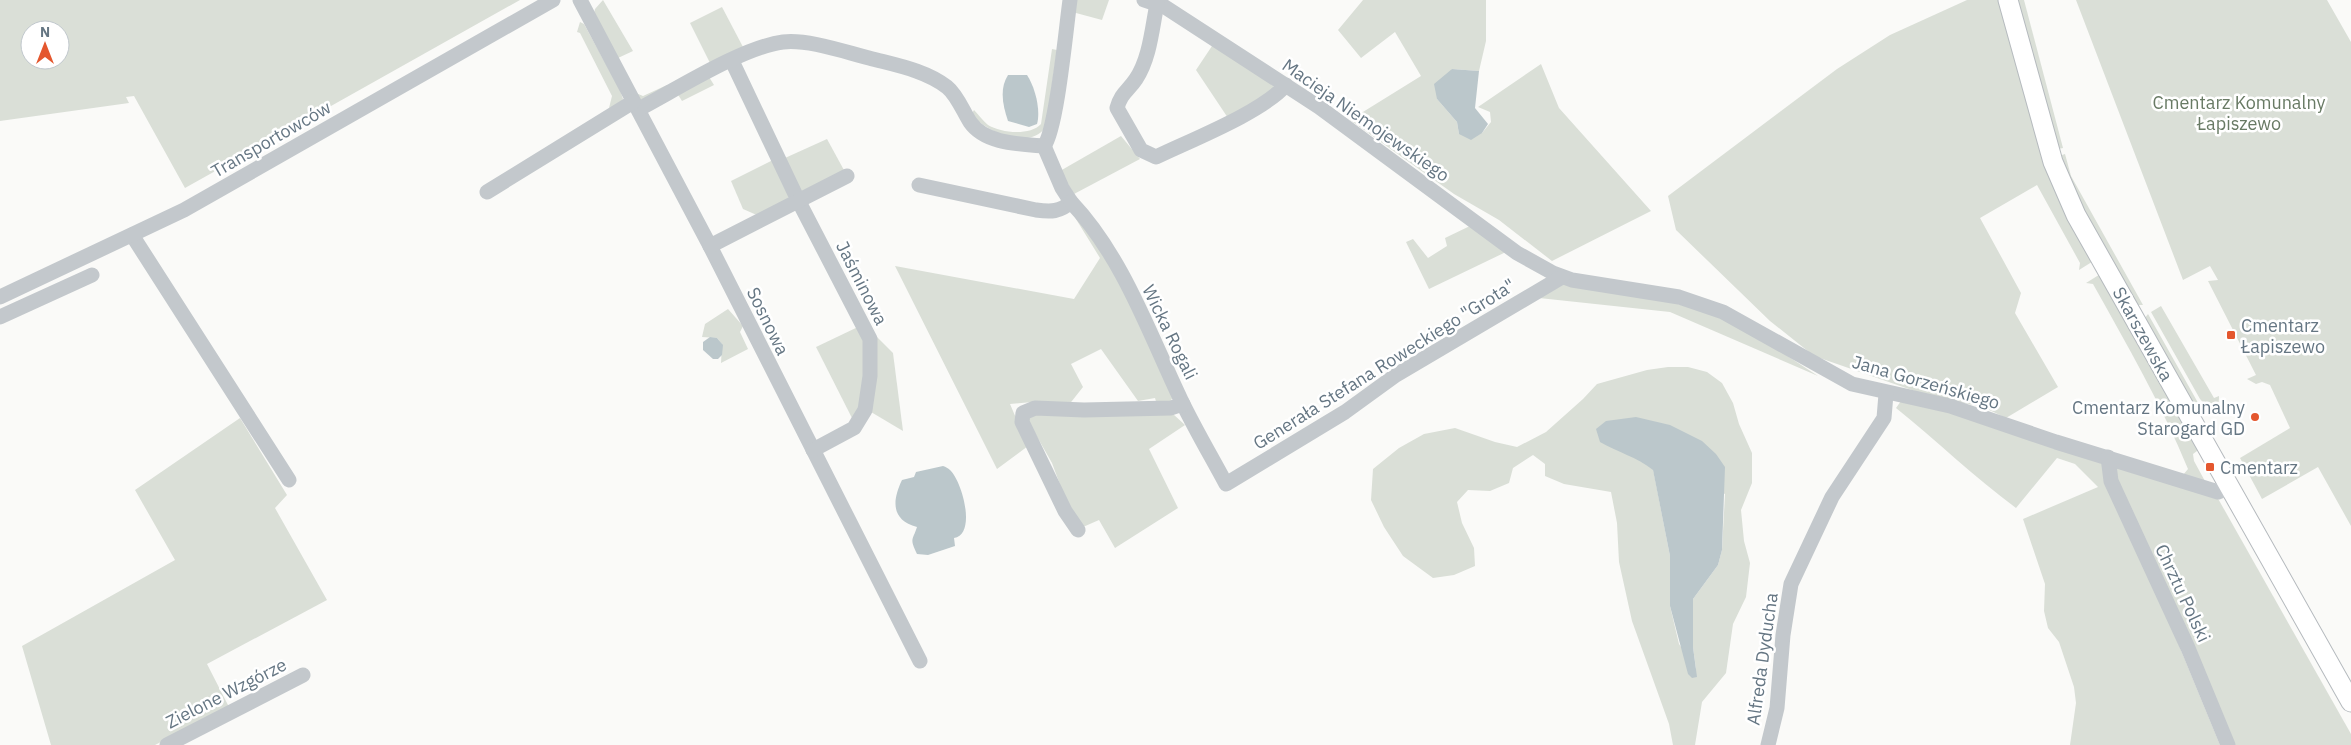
<svg xmlns="http://www.w3.org/2000/svg" width="2351" height="745" viewBox="0 0 2351 745" font-family="'IBM Plex Sans',sans-serif">
  <style>
    .green { fill: #dadfd7; fill-rule: evenodd }
    .water { fill: #bbc7cb }
    .lines { fill: none; stroke-linecap: round; stroke-linejoin: round }
    .major-casing { stroke: #b5babe; stroke-width: 21 }
    .minor { stroke: #c3c8cc; stroke-width: 15 }
    .major { stroke: #fff; stroke-width: 19 }
    .poi-dot { fill: #e4572e; stroke: #fff; stroke-width: 2 }
    .labels { text-anchor: middle; dominant-baseline: central; stroke-width: 5; stroke-linejoin: round; paint-order: stroke }
    .park-label { font-size: 18px; fill: #687a64; stroke: #fff }
    .street-label { font-size: 18px; fill: #657683; stroke: #fff }
    .poi-label { font-size: 18px; fill: #657683; stroke: #fff; text-anchor: start }
  </style>
  <rect width="100%" height="100%" fill="#fafaf8"/>
  <g class="green">
    <path d="M 0,0 L 520,0 L 185,188 L 134,96 L 126,97 L 129,103 L 0,121 ZM 30,30 L 60,30 L 60,60 L 30,60 Z"/>
    <path d="M 603,0 L 633,51 L 618,58 L 636,93 L 643,96 L 667,85 L 667,88 L 647,99 L 638,99 L 593,17 L 595,9 Z"/>
    <path d="M 1073,0 L 1109,0 L 1102,20 L 1076,13 Z"/>
    <path d="M 1363,0 L 1486,0 L 1486,41 L 1479,71 L 1452,69 L 1437,99 L 1457,122 L 1459,134 L 1482,133 L 1491,122 L 1490,112 L 1478,107 L 1541,64 L 1559,108 L 1651,211 L 1552,261 L 1499,220 L 1454,194 L 1350,120 L 1421,76 L 1395,32 L 1361,58 L 1338,30 Z"/>
    <path d="M 1967,0 L 2002,0 L 2095,260 L 2079,270 L 2080,263 L 2037,185 L 1980,218 L 2021,293 L 2015,313 L 2058,387 L 2006,418 L 1983,407 L 1929,396 L 1814,356 L 1770,321 L 1676,230 L 1668,196 L 1837,69 L 1890,35 Z"/>
    <path d="M 2013,0 L 2024,0 L 2063,148 L 2058,149 Z"/>
    <path d="M 2076,0 L 2327,0 L 2351,42 L 2351,526 L 2318,467 L 2262,499 L 2240,458 L 2290,428 L 2270,385 L 2262,382 L 2256,384 L 2247,379 L 2256,375 L 2208,281 L 2218,280 L 2210,266 L 2183,280 Z"/>
    <path d="M 722,7 L 743,47 L 710,63 L 690,23 Z"/>
    <path d="M 580,22 L 584,24 L 620,90 L 623,99 L 621,104 L 609,108 L 612,96 L 580,33 L 577,32 Z"/>
    <path d="M 1214,43 L 1274,86 L 1270,93 L 1228,118 L 1196,70 Z"/>
    <path d="M 1052,49 L 1057,50 L 1046,127 C 1028,151 988,132 971,115 L 974,110 C 978,114 983,121 988,125 C 1001,133 1030,136 1041,124 Z"/>
    <path d="M 709,77 L 714,85 L 682,101 L 677,93 Z"/>
    <path d="M 1121,136 L 1140,159 L 1074,194 L 1060,171 Z"/>
    <path d="M 827,139 L 845,172 L 802,195 L 785,158 Z"/>
    <path d="M 2065,154 L 2071,176 L 2143,305 L 2136,305 L 2076,204 L 2059,156 Z"/>
    <path d="M 773,160 L 791,192 L 788,199 L 759,216 L 743,209 L 731,181 Z"/>
    <path d="M 1071,211 L 1075,211 L 1119,280 L 1174,395 L 1170,402 L 1157,405 L 1155,398 L 1138,401 L 1101,349 L 1071,364 L 1083,387 L 1068,406 L 1032,402 L 1010,404 L 1028,446 L 997,469 L 895,266 L 1074,299 L 1100,258 Z"/>
    <path d="M 1472,225 L 1508,251 L 1429,289 L 1406,242 L 1413,239 L 1428,258 L 1447,246 L 1445,238 Z"/>
    <path d="M 2102,273 L 2201,448 L 2193,454 L 2194,461 L 2206,483 L 2183,475 L 2188,469 C 2162,405 2127,345 2093,284 L 2086,283 Z"/>
    <path d="M 1566,283 L 1645,294 L 1734,321 L 1818,376 L 1670,312 L 1539,298 Z"/>
    <path d="M 2161,306 L 2214,398 L 2219,396 C 2219,404 2218,407 2210,410 L 2200,399 L 2151,312 Z"/>
    <path d="M 728,309 L 743,326 L 740,332 L 748,349 L 721,363 L 722,344 L 717,338 L 702,337 L 705,324 Z"/>
    <path d="M 2148,314 L 2197,401 L 2204,410 L 2200,412 L 2192,407 L 2145,318 Z"/>
    <path d="M 860,326 C 870,359 864,390 854,422 L 816,347 Z"/>
    <path d="M 876,336 L 893,353 L 903,431 L 871,412 Z"/>
    <path d="M 1668,367 L 1688,367 L 1707,372 L 1722,383 L 1733,403 L 1739,424 L 1752,453 L 1752,483 L 1741,510 L 1744,541 L 1750,563 L 1746,597 L 1733,624 L 1726,673 L 1702,702 L 1695,745 L 1673,745 L 1669,724 L 1632,621 L 1619,562 L 1617,523 L 1611,492 L 1564,484 L 1545,476 L 1545,464 L 1533,455 L 1513,468 L 1509,483 L 1490,491 L 1468,490 L 1457,502 L 1462,523 L 1474,548 L 1475,566 L 1454,575 L 1433,578 L 1403,556 L 1384,527 L 1371,500 L 1373,469 L 1399,448 L 1424,434 L 1455,428 L 1495,442 L 1517,447 L 1546,432 L 1583,399 L 1597,384 L 1647,370 ZM 1640,460 L 1725,494 L 1722,550 L 1718,565 L 1693,599 L 1693,647 L 1696,669 L 1679,644 L 1670,606 L 1670,556 L 1653,469 Z"/>
    <path d="M 1901,401 L 1932,407 L 2104,463 L 2220,745 L 2070,745 L 2076,703 L 2074,687 L 2059,642 L 2048,628 L 2044,611 L 2045,584 L 2023,519 L 2098,487 L 2075,464 L 2057,458 L 2016,508 C 1974,477 1936,440 1896,408 Z"/>
    <path d="M 1035,414 L 1173,414 L 1185,425 L 1149,449 L 1178,508 L 1115,548 L 1099,520 L 1083,527 L 1065,498 L 1052,463 L 1027,419 Z"/>
    <path d="M 240,418 L 287,495 L 275,508 L 327,600 L 207,664 L 229,707 L 155,745 L 51,745 L 22,646 L 175,560 L 135,490 Z"/>
    <path d="M 2114,465 L 2216,495 L 2351,734 L 2351,745 L 2235,745 L 2121,496 Z"/>
  </g>
  <g class="water">
    <path d="M 1452,69 L 1479,71 L 1475,108 L 1488,124 L 1482,133 L 1471,140 L 1459,134 L 1457,122 L 1437,99 L 1434,84 Z"/>
    <path d="M 1008,75 L 1027,75 C 1035,87 1041,110 1037,124 L 1029,127 L 1008,121 C 1003,106 999,89 1008,75 Z"/>
    <path d="M 710,337 L 717,338 L 723,345 L 722,355 L 718,359 L 713,359 L 703,350 L 703,342 Z"/>
    <path d="M 1636,417 L 1670,425 L 1702,441 L 1716,454 L 1725,467 L 1722,550 L 1718,565 L 1693,599 L 1693,647 L 1697,677 L 1692,678 L 1688,674 L 1670,606 L 1670,556 L 1653,470 C 1637,457 1617,452 1600,442 L 1596,429 L 1606,421 Z"/>
    <path d="M 943,466 C 946,467 948,468 950,470 C 962,481 977,534 954,538 L 955,546 L 928,555 L 917,554 C 909,538 913,540 917,527 C 891,520 892,501 902,480 L 914,477 L 916,472 Z"/>
  </g>
  <g class="lines">
    <defs>
      <path id="major" d="M 2008,0 L 2053,162 L 2076,215 L 2351,702"/>
    </defs>
    <use href="#major" class="major-casing"/>
    <g class="minor">
      <path d="M 580,0 L 710,246 L 920,661"/>
      <path d="M 1144,0 L 1165,7 L 1319,107 L 1517,253 L 1553,273 L 1572,280 L 1679,297 L 1723,312 L 1852,384 L 1950,406 L 2056,442 L 2218,492 L 2230,487"/>
      <path d="M 1157,4 C 1152,28 1150,58 1136,79 C 1128,91 1121,93 1117,108 L 1141,150 L 1156,157 C 1191,140 1261,113 1286,85"/>
      <path d="M 732,61 L 798,200 L 870,339 L 870,376 L 865,410 L 854,428 L 813,450"/>
      <path d="M 639,109 C 677,89 743,47 783,42 C 808,39 845,52 869,58 C 895,65 925,70 947,87 C 957,95 963,111 970,122 C 985,144 1020,144 1044,146"/>
      <path d="M 1044,146 C 1057,129 1066,28 1070,0"/>
      <path d="M 919,185 L 1036,210 C 1051,212 1060,212 1071,202 L 1062,188 L 1044,146"/>
      <path d="M 487,192 L 633,102"/>
      <path d="M 1071,202 C 1123,257 1149,333 1181,400 C 1195,429 1211,456 1226,484 L 1345,412 L 1396,375 L 1562,277"/>
      <path d="M 132,235 L 289,480"/>
      <path d="M 710,246 L 847,176"/>
      <path d="M 0,297 L 184,210 L 553,0"/>
      <path d="M 0,317 L 92,275"/>
      <path d="M 2108,457 L 2111,481 L 2188,648 L 2228,745"/>
      <path d="M 1078,530 L 1065,511 L 1022,422 L 1023,413 L 1035,408 L 1084,410 L 1171,408 L 1183,404"/>
      <path d="M 167,745 L 303,675"/>
      <path d="M 1768,745 L 1777,708 L 1783,635 L 1791,584 L 1832,497 L 1884,418 L 1886,394"/>
    </g>
    <use href="#major" class="major"/>
  </g>
  <g class="poi-dot">
    <rect x="2226" y="330" width="10" height="10" rx="2.5"/>
    <circle cx="2255" cy="417" r="5"/>
    <rect x="2205" y="462" width="10" height="10" rx="2.5"/>
  </g>
  <g class="labels">
    <g class="park-label">
      <text x="2239" y="102">Cmentarz Komunalny<tspan x="2239" dy="21">Łapiszewo</tspan></text>
    </g>
    <g class="street-label">
      <text transform="translate(1366 120) rotate(35)">Macieja Niemojewskiego</text>
      <text transform="translate(271 139) rotate(-30)">Transportowców</text>
      <text transform="translate(862 283) rotate(63)">Jaśminowa</text>
      <text transform="translate(768 321) rotate(64)">Sosnowa</text>
      <text transform="translate(1170 332) rotate(64)">Wicka Rogali</text>
      <text transform="translate(2143 334) rotate(61)">Skarszewska</text>
      <text transform="translate(1384 364) rotate(-32)">Generała Stefana Roweckiego "Grota"</text>
      <text transform="translate(1926 382) rotate(16)">Jana Gorzeńskiego</text>
      <text transform="translate(2183 593) rotate(65)">Chrztu Polski</text>
      <text transform="translate(1762 659) rotate(-82)">Alfreda Dyducha</text>
      <text transform="translate(226 693) rotate(-27)">Zielone Wzgórze</text>
    </g>
    <g class="poi-label">
      <text x="2241" y="325">Cmentarz<tspan x="2241" dy="21">Łapiszewo</tspan></text>
      <text x="2245" y="407" text-anchor="end">Cmentarz Komunalny<tspan x="2245" dy="21">Starogard GD</tspan></text>
      <text x="2220" y="467">Cmentarz</text>
    </g>
  </g>
  <g transform="translate(45 45)"><circle r="24" fill="#ffffff" stroke="#c1c8cd"/>
  <path d="M0-4L9 19L0 12L-9 19Z" fill="#e4572e"/>
  <text y="-8" font-size="14" font-weight="bold" text-anchor="middle" fill="#657683">N</text>
  </g>
</svg>
